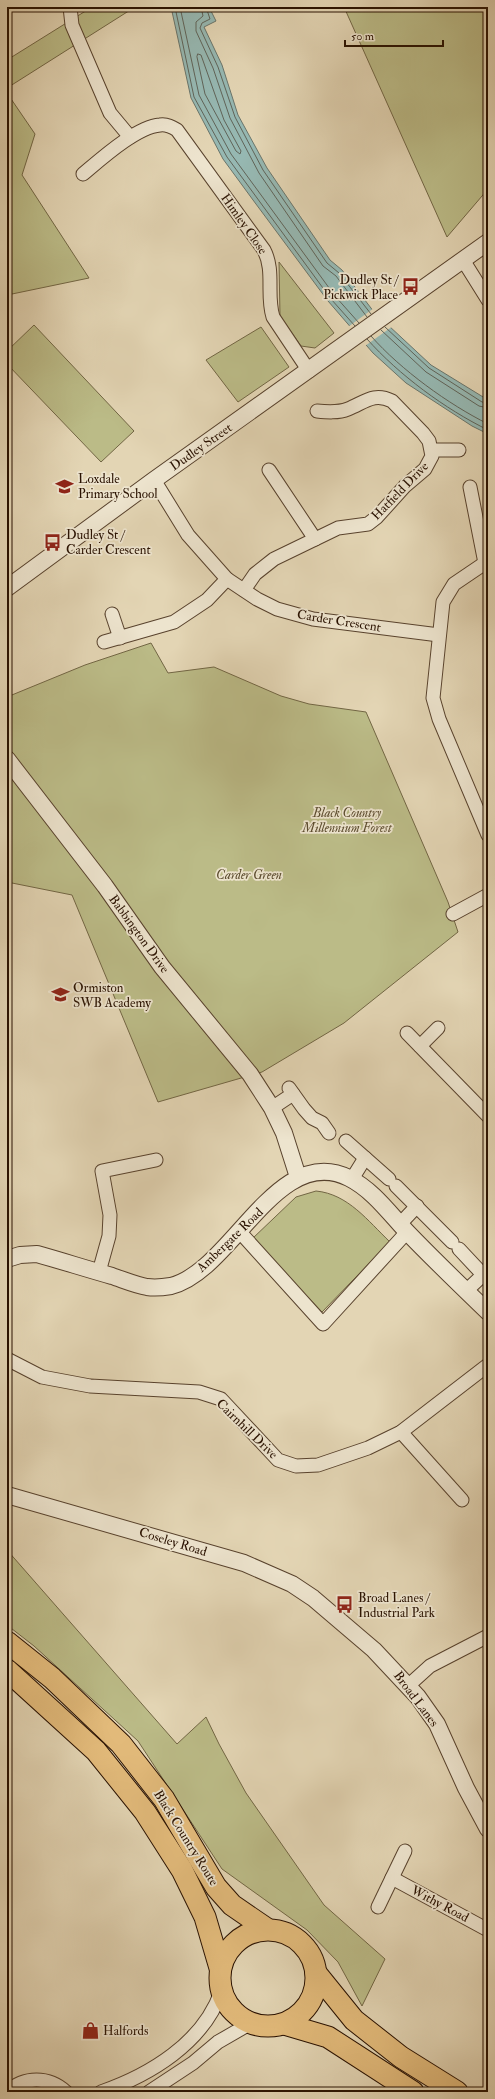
<svg xmlns="http://www.w3.org/2000/svg" width="495" height="2099" viewBox="0 0 495 2099" font-family="'IM FELL Double Pica',serif">
  <style>
    .green { fill: #bbbb87; stroke: #726644 }
    .water { fill: #96b8b2; stroke: #6a756b }
    .pier { fill: #e3d5b4 }
    .lines { fill: none; stroke-linecap: round; stroke-linejoin: round }
    .shore { stroke: #606459; stroke-width: 1 }
    .minor-casing { stroke: #58422d; stroke-width: 15 }
    .tertiary-casing { stroke: #58422d; stroke-width: 18 }
    .trunk-casing { stroke: #291100; stroke-width: 23 }
    .minor { stroke: #ede4ce; stroke-width: 13 }
    .tertiary { stroke: #ede4ce; stroke-width: 16 }
    .trunk { stroke: #e2ba7a; stroke-width: 21 }
    .labels { text-anchor: middle; dominant-baseline: central; stroke-width: 3.5; stroke-linejoin: round; paint-order: stroke }
    .street-label { font-size: 13px; fill: #291100; stroke: #ede4ce }
    .poi-label { font-size: 13px; fill: #291100; stroke: #ede4ce; text-anchor: start }
    .park-label { font-size: 13px; font-style: italic; fill: #5c4c2f; stroke: #ede4ce }
  </style>
  <rect width="100%" height="100%" fill="#e3d5b4"/>
  <filter id="stains"><feTurbulence type="fractalNoise" baseFrequency=".005" numOctaves="4"/><feColorMatrix values="0 0 0 0 .2 0 0 0 0 .09 0 0 0 0 .02 0 0 0 .5 -.17"/></filter>
  <radialGradient id="worn" r=".72"><stop offset=".6" stop-color="#630" stop-opacity="0"/><stop offset="1" stop-color="#630" stop-opacity=".3"/></radialGradient>
  <g class="green">
    <path d="M 92,7 L 135,7 L 7,88 L 7,60 Z"/>
    <path d="M 344,7 L 488,7 L 488,189 L 447,237 Z"/>
    <path d="M 7,93 L 35,134 L 22,175 L 89,278 L 12,294 L 7,288 Z"/>
    <path d="M 279,262 L 334,333 L 315,348 L 301,346 L 280,316 Z"/>
    <path d="M 34,325 L 134,431 L 101,462 L 7,364 L 7,351 Z"/>
    <path d="M 261,327 L 289,367 L 238,402 L 206,360 Z"/>
    <path d="M 151,643 L 168,673 L 214,667 L 281,696 L 309,704 L 366,712 L 448,902 L 458,932 L 344,1023 L 262,1072 L 158,1102 L 72,895 L 7,882 L 7,697 L 85,665 Z"/>
    <path d="M 316,1191 C 348,1194 368,1221 390,1242 L 322,1312 L 252,1239 L 296,1197 Z"/>
    <path d="M 7,1550 L 177,1744 L 206,1717 L 219,1744 L 246,1793 L 324,1905 L 385,1959 L 362,2006 L 338,1962 L 307,1930 L 222,1869 L 138,1741 L 34,1646 L 7,1625 Z"/>
  </g>
  <path class="water" d="M 171,7 L 209,7 L 216,21 L 204,27 L 222,65 L 238,115 L 267,168 L 330,260 L 342,270 L 374,312 L 431,365 L 488,400 L 488,434 L 472,426 L 406,383 L 373,353 L 328,301 L 253,200 L 223,159 L 191,98 Z"/>
  <path class="pier" d="M 374,308 L 393,326 L 365,346 L 348,327 Z"/>
  <g class="lines">
    <g class="shore">
      <path d="M 175,7 L 194,97 L 227,157 L 331,299 L 355,326"/>
      <path d="M 180,7 L 199,95 L 231,154 L 335,296 L 359,323"/>
      <path d="M 201,7 L 203,16 L 196,22 L 196,31 L 213,68 L 230,118 L 259,173 L 323,266 L 336,276 L 367,317"/>
      <path d="M 206,7 L 210,19 L 202,23 L 200,28 L 218,67 L 235,117 L 263,170 L 327,263 L 339,273 L 371,314"/>
      <path d="M 198,54 L 201,55 L 224,120 L 241,151 L 240,154 L 236,151 L 205,94 L 197,57 Z"/>
      <path d="M 385,327 L 429,368 L 482,402 L 488,403"/>
      <path d="M 381,330 L 426,372 L 479,406 L 488,408"/>
      <path d="M 371,336 C 401,370 448,404 488,424"/>
      <path d="M 367,339 C 399,375 445,409 488,430"/>
    </g>
    <defs>
      <g id="minor">
        <path d="M 70,7 L 72,25 L 110,113 L 130,137"/>
        <path d="M 83,174 C 101,159 136,127 160,125 C 167,124 172,127 177,130 L 264,250 C 275,271 266,295 273,317 L 309,371"/>
        <path d="M 463,260 L 488,300"/>
        <path d="M 432,450 L 459,450"/>
        <path d="M 269,470 L 315,539"/>
        <path d="M 154,480 L 188,535 L 227,579 L 257,599 L 277,609 L 313,619 L 439,635"/>
        <path d="M 470,487 L 485,563"/>
        <path d="M 488,563 L 485,563 L 454,584 L 443,602 L 433,698 L 439,719 L 488,835"/>
        <path d="M 244,590 L 255,574 L 274,559 L 338,528 L 368,524 L 377,517 L 405,486 L 425,469 L 432,456 L 429,441 L 423,433 L 392,401 C 374,392 365,402 348,409 C 338,413 327,412 317,411"/>
        <path d="M 112,614 L 120,638"/>
        <path d="M 104,642 L 174,622 L 207,600 L 227,579"/>
        <path d="M 453,914 L 488,895"/>
        <path d="M 407,1033 L 488,1116"/>
        <path d="M 420,1046 L 438,1028"/>
        <path d="M 289,1088 L 304,1109 L 312,1118 L 322,1123 L 329,1133"/>
        <path d="M 272,1108 L 293,1094"/>
        <path d="M 346,1141 L 389,1179"/>
        <path d="M 352,1179 L 365,1158"/>
        <path d="M 396,1186 L 452,1242"/>
        <path d="M 400,1224 L 417,1206"/>
        <path d="M 239,1231 L 323,1324 L 407,1232"/>
        <path d="M 459,1249 L 488,1280"/>
        <path d="M 99,1272 L 109,1236 L 110,1215 L 102,1171 L 156,1160"/>
        <path d="M 466,1291 L 483,1275"/>
        <path d="M 7,1359 L 42,1377 L 90,1386 L 199,1392 L 221,1399 L 278,1460 L 296,1466 L 318,1465 L 368,1448 L 401,1432 L 488,1365"/>
        <path d="M 401,1432 L 462,1500"/>
        <path d="M 409,1685 L 430,1666 L 488,1636"/>
        <path d="M 392,1878 L 488,1930"/>
        <path d="M 378,1907 L 405,1851"/>
        <path d="M 7,2092 C 24,2076 49,2076 66,2092"/>
        <path d="M 101,2092 C 150,2075 203,2043 221,1992"/>
        <path d="M 149,2092 L 193,2063 L 218,2042 L 251,2023"/>
      </g>
      <g id="tertiary">
        <path d="M 7,588 L 154,480 L 488,242"/>
        <path d="M 7,759 L 105,886 L 162,967 L 250,1074 L 272,1108 L 284,1133 L 298,1177"/>
        <path d="M 7,1259 L 20,1255 L 37,1254 C 62,1261 87,1269 112,1276 C 124,1280 136,1285 147,1287 C 154,1288 165,1287 171,1286 C 232,1271 277,1142 349,1178 C 373,1190 390,1214 408,1233 C 434,1260 461,1286 488,1312"/>
        <path d="M 7,1495 L 244,1563 L 292,1584 L 313,1598 L 374,1650 L 418,1697 L 437,1724 L 466,1788 L 488,1829"/>
      </g>
      <g id="trunk">
        <path d="M 7,1642 L 52,1678 L 121,1744 L 164,1799 L 216,1887 L 232,1905 L 267,1929"/>
        <path d="M 7,1670 L 96,1751 L 145,1812 L 182,1870 L 205,1917 L 220,1968"/>
        <circle cx="268" cy="1978" r="48"/>
        <path d="M 316,1973 L 354,2020 L 401,2057 L 457,2092"/>
        <path d="M 284,2024 L 328,2037 L 413,2092"/>
      </g>
    </defs>
    <use href="#minor" class="minor-casing"/>
    <use href="#tertiary" class="tertiary-casing"/>
    <use href="#trunk" class="trunk-casing"/>
    <use href="#minor" class="minor"/>
    <use href="#tertiary" class="tertiary"/>
    <use href="#trunk" class="trunk"/>
  </g>
  <defs>
    <symbol id="bus-bare" viewBox="-9 -9 18 18"><path d="M-5-6H5V4H4V6H2V4H-2V6H-4V4H-5ZM-3.5-4V0h7V-4ZM-3.5 1.2v1.5H-2V1.2ZM2 1.2v1.5H3.5V1.2Z" fill="#8f2418" stroke="#ede4ce" stroke-width="2.5" paint-order="stroke"/></symbol>
    <symbol id="school-bare" viewBox="-9 -9 18 18"><path d="M0-5L7-2L0 1L-7-2ZM-4 1L0 2.5L4 1V4Q0 6-4 4Z" fill="#8f2418" stroke="#ede4ce" stroke-width="2.5" paint-order="stroke"/></symbol>
    <symbol id="shop-bare" viewBox="-9 -9 18 18"><path d="M-5-2.5h2.3a2.7 3.5 0 0 1 5.4 0H5L5.5 6h-11ZM-1.5-2.5h3a1.5 2.3 0 0 0-3 0Z" fill="#8f2418" stroke="#ede4ce" stroke-width="2.5" paint-order="stroke"/></symbol>
  </defs>
  <g fill-rule="evenodd">
    <use href="#bus-bare" x="398" y="274" width="25" height="25"/>
    <use href="#school-bare" x="52" y="474" width="25" height="25"/>
    <use href="#bus-bare" x="40" y="530" width="25" height="25"/>
    <use href="#school-bare" x="48" y="982" width="25" height="25"/>
    <use href="#bus-bare" x="332" y="1592" width="25" height="25"/>
    <use href="#shop-bare" x="78" y="2018" width="25" height="25"/>
  </g>
  <g class="labels">
    <g class="street-label">
      <text transform="translate(244 224) rotate(55)">Himley Close</text>
      <text transform="translate(201 447) rotate(-35)">Dudley Street</text>
      <text transform="translate(400 491) rotate(-46)">Hatfield Drive</text>
      <text transform="translate(339 621) rotate(9)">Carder Crescent</text>
      <text transform="translate(139 934) rotate(54)">Babbington Drive</text>
      <text transform="translate(230 1240) rotate(-44)">Ambergate Road</text>
      <text transform="translate(247 1429) rotate(44)">Cairnhill Drive</text>
      <text transform="translate(173 1542) rotate(17)">Coseley Road</text>
      <text transform="translate(416 1699) rotate(53)">Broad Lanes</text>
      <text transform="translate(186 1838) rotate(58)">Black Country Route</text>
      <text transform="translate(440 1904) rotate(28)">Withy Road</text>
    </g>
    <g class="poi-label">
      <text x="398" y="280" text-anchor="end">Dudley St /<tspan x="398" dy="15">Pickwick Place</tspan></text>
      <text x="78" y="479">Loxdale<tspan x="78" dy="15">Primary School</tspan></text>
      <text x="66" y="535">Dudley St /<tspan x="66" dy="15">Carder Crescent</tspan></text>
      <text x="73" y="988">Ormiston<tspan x="73" dy="15">SWB Academy</tspan></text>
      <text x="358" y="1598">Broad Lanes /<tspan x="358" dy="15">Industrial Park</tspan></text>
      <text x="103" y="2031">Halfords</text>
    </g>
    <g class="park-label">
      <text x="347" y="813">Black Country<tspan x="347" dy="15">Millennium Forest</tspan></text>
      <text x="249" y="875">Carder Green</text>
    </g>
  </g>
  <rect width="495" height="2099" fill="none" stroke="#e3d5b4" stroke-width="24"/>
  <rect x="8" y="8" width="479" height="2083" fill="none" stroke="#291100" stroke-width="2"/>
  <rect x="12" y="12" width="471" height="2075" fill="none" stroke="#291100"/>
  <path d="M345 40v6h98v-6" fill="none" stroke="#291100" stroke-width="2"/>
  <text x="351" y="40" font-size="12" fill="#291100" stroke="#ede4ce" stroke-width="3" paint-order="stroke">50 m</text>
  <rect width="100%" height="100%" filter="url(#stains)"/>
  <rect width="100%" height="100%" fill="url(#worn)"/>
</svg>
